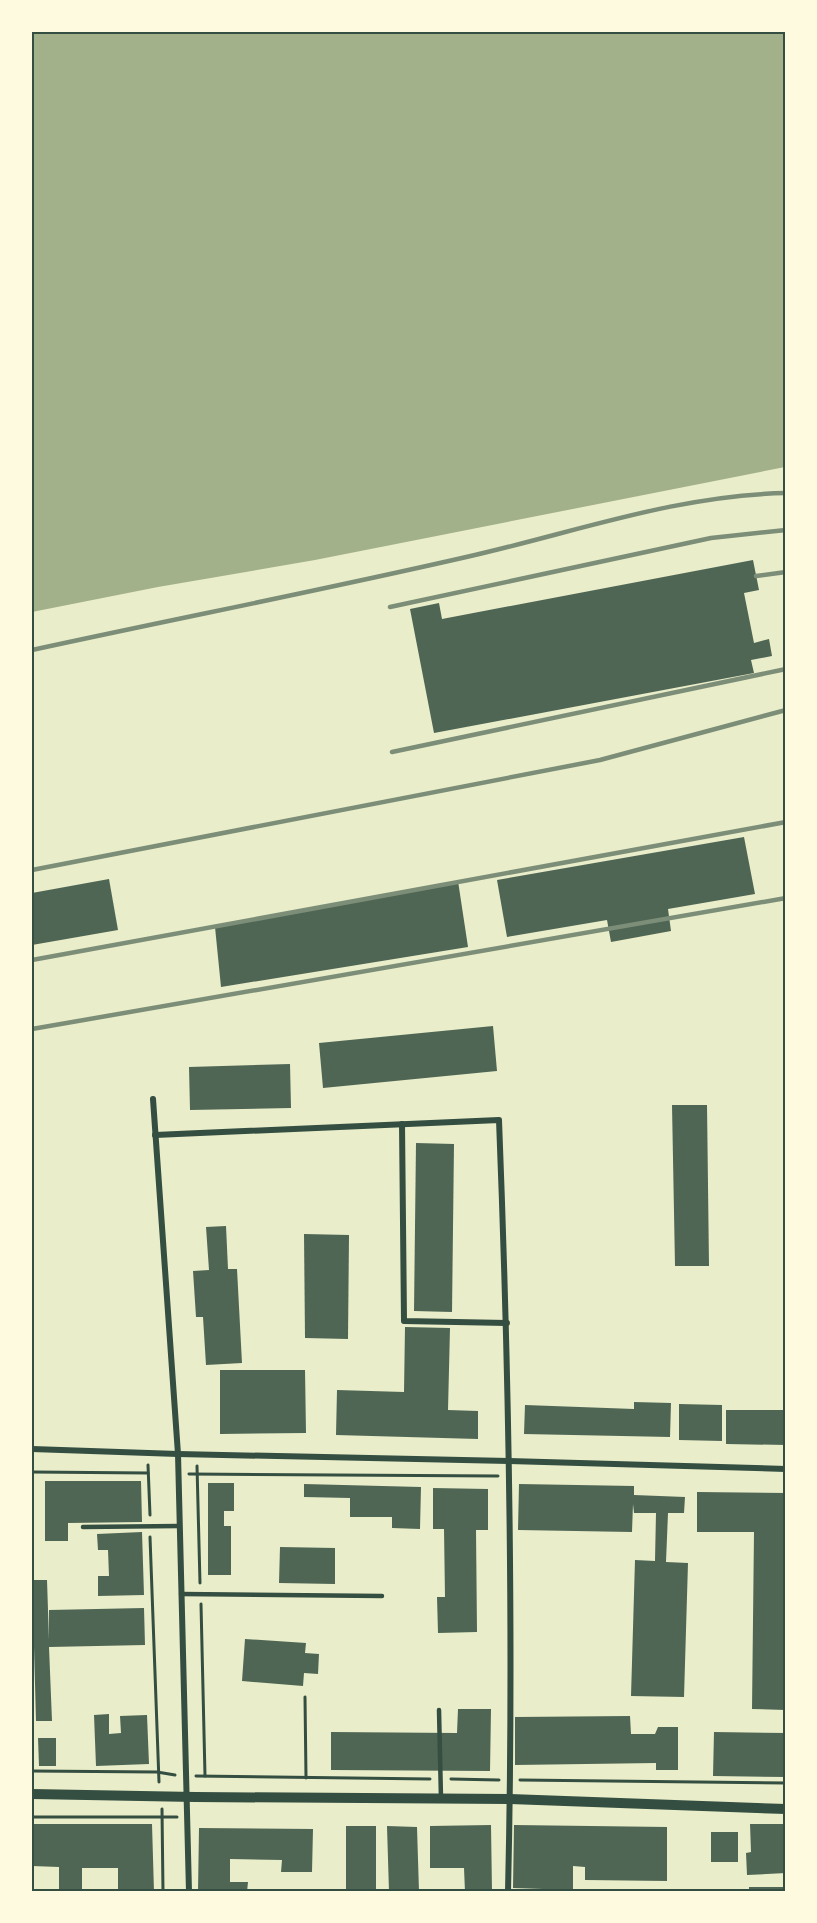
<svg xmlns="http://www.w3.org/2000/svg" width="817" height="1923" viewBox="0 0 817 1923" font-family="Roboto,sans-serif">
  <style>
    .water { fill: #a3b18a }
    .building { fill: #4f6655 }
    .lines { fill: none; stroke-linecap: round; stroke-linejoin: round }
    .path { stroke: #344e41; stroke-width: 3 }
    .service { stroke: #344e41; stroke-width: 4.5 }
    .minor { stroke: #344e41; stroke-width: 6 }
    .tertiary { stroke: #344e41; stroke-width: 10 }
    .rail { stroke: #7c8e77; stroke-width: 4.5 }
    .neatline { fill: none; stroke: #344e41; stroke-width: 2 }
  </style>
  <rect width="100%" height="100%" fill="#e9edc9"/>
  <path class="water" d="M 32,32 L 785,32 L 785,467 L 315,560 L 158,587 L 32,612 Z"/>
  <g class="building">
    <path d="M 753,560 L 759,590 L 744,593 L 754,643 L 769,639 L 772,656 L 751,660 L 754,673 L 434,733 L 410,609 L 439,603 L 442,619 Z"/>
    <path d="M 744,837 L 755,894 L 668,909 L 671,931 L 611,942 L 607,920 L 507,937 L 497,880 Z"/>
    <path d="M 109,879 L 118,930 L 32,945 L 32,893 Z"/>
    <path d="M 458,881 L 468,947 L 221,987 L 215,927 Z"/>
    <path d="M 493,1026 L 497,1071 L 323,1088 L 319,1043 Z"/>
    <path d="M 290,1064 L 291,1108 L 190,1110 L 189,1067 Z"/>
    <path d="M 672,1105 L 707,1105 L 709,1266 L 675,1266 Z"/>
    <path d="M 416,1143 L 454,1144 L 452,1312 L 414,1311 Z"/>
    <path d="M 226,1226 L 228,1269 L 237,1269 L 242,1363 L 206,1365 L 203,1317 L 196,1317 L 193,1271 L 209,1270 L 206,1227 Z"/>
    <path d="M 304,1234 L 349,1235 L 348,1339 L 305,1338 Z"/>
    <path d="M 405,1327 L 450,1328 L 448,1410 L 478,1411 L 478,1439 L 336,1435 L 337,1390 L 404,1392 Z"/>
    <path d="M 220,1370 L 305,1370 L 306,1433 L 220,1434 Z"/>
    <path d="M 634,1402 L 671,1403 L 670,1437 L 524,1434 L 525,1405 L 634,1409 Z"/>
    <path d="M 679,1404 L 722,1405 L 722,1441 L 679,1440 Z"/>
    <path d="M 726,1410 L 786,1410 L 786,1445 L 726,1444 Z"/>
    <path d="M 45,1481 L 141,1481 L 142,1522 L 68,1523 L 68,1541 L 45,1541 Z"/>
    <path d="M 208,1483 L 234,1483 L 234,1511 L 224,1511 L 224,1526 L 231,1526 L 231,1575 L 208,1575 Z"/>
    <path d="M 304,1484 L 421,1487 L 420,1529 L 392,1528 L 392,1517 L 350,1517 L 350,1498 L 304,1497 Z"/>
    <path d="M 519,1484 L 634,1486 L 634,1495 L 685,1497 L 684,1513 L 668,1513 L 666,1562 L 688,1563 L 684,1697 L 631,1696 L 635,1560 L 655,1561 L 656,1513 L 634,1513 L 633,1504 L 632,1532 L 518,1530 Z"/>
    <path d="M 433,1488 L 488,1489 L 488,1530 L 476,1530 L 477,1632 L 438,1633 L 437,1597 L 445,1597 L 444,1529 L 433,1529 Z"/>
    <path d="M 697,1492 L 786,1493 L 786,1710 L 752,1709 L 754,1532 L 697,1532 Z"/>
    <path d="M 142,1532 L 144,1595 L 98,1596 L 98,1576 L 109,1576 L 108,1550 L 98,1550 L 97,1534 Z"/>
    <path d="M 280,1547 L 335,1548 L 335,1584 L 279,1583 Z"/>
    <path d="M 32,1580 L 47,1580 L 49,1640 L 49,1610 L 144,1608 L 145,1645 L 49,1647 L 52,1721 L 36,1721 L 34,1647 L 32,1647 Z"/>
    <path d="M 245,1639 L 306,1643 L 305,1653 L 319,1654 L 318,1674 L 304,1673 L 303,1686 L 242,1681 Z"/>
    <path d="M 458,1709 L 491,1709 L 490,1771 L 331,1770 L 331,1732 L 457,1733 Z"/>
    <path d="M 109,1714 L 109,1734 L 121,1733 L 120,1716 L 147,1715 L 149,1764 L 96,1766 L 94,1715 Z"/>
    <path d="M 630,1716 L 631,1734 L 655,1734 L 658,1727 L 678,1727 L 678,1770 L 656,1770 L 656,1763 L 515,1765 L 515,1717 Z"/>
    <path d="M 714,1732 L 786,1733 L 786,1777 L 713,1776 Z"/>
    <path d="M 38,1738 L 56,1738 L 56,1766 L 39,1766 Z"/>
    <path d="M 32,1824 L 152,1824 L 154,1892 L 118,1892 L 118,1868 L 82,1868 L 82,1892 L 59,1892 L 59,1867 L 32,1866 Z"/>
    <path d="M 750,1824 L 786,1824 L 786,1873 L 747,1875 L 746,1853 L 751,1852 Z"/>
    <path d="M 491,1825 L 492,1892 L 465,1892 L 464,1868 L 430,1868 L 430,1826 Z"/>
    <path d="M 514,1825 L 667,1827 L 667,1881 L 585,1880 L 585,1867 L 573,1866 L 573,1890 L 513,1888 Z"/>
    <rect x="346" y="1826" width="30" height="66"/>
    <path d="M 387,1826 L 417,1827 L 419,1892 L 389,1892 Z"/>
    <path d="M 199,1828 L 313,1829 L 312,1872 L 281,1872 L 282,1860 L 230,1859 L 230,1882 L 248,1882 L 247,1892 L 198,1892 Z"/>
    <rect x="711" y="1832" width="27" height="30"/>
    <rect x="749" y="1887" width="37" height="5"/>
  </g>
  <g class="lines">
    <g class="path">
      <path d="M 148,1465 L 150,1515"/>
      <path d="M 197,1466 L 200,1583"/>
      <path d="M 32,1472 L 148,1473"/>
      <path d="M 189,1474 L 498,1476"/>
      <path d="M 150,1537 L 159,1782"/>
      <path d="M 201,1604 L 205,1776"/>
      <path d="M 305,1697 L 306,1778"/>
      <path d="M 32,1771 L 157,1772 L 175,1775"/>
      <path d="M 196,1776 L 430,1779"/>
      <path d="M 451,1779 L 499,1780"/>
      <path d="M 520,1780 L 786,1783"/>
      <path d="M 162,1809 L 163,1892"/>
      <path d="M 32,1817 L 177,1817"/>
    </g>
    <g class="service">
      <path d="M 83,1527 L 179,1526"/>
      <path d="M 181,1594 L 382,1596"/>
      <path d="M 439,1710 L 441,1799"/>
    </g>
    <g class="minor">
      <path d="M 153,1099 L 178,1454 L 189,1892"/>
      <path d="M 402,1124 L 404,1321 L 507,1323"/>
      <path d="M 155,1135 L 499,1120 C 509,1377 514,1634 508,1892"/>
      <path d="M 32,1449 L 178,1454 L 509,1461 L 786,1469"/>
    </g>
    <path class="tertiary" d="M 32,1794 L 195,1797 L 510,1799 L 786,1809"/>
    <g class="rail">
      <path d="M 756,576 L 786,572"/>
      <path d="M 390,607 L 711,538 L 786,530"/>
      <path d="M 32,650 C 179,618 328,589 475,555 C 579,531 678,495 786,493"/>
      <path d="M 392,752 L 786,669"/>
      <path d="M 32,870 L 600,760 L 786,710"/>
      <path d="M 32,960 L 786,822"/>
      <path d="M 32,1029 L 786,898"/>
    </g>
  </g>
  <rect width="817" height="1923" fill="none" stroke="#fefae0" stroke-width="66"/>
  <rect x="33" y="33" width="751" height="1857" class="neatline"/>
</svg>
